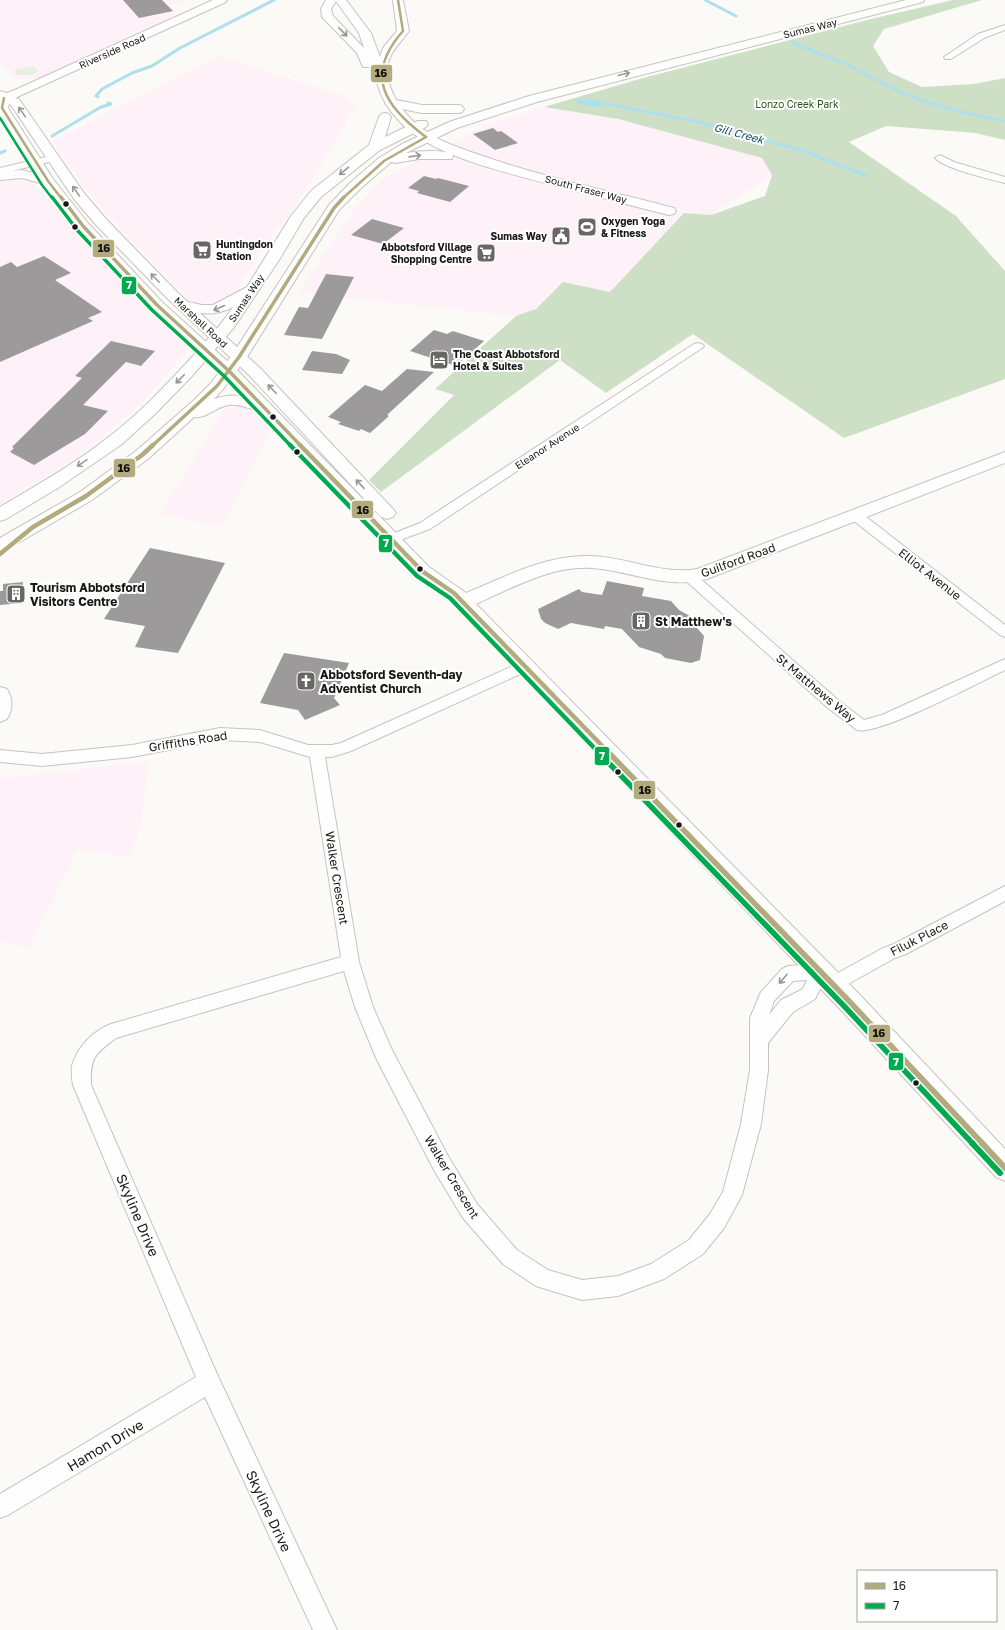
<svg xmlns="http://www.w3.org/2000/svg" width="1005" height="1630" viewBox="0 0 1005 1630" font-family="'Golos Text',sans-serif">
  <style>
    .commercial { fill: #fef1f8 }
    .green { fill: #e4f1de }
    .forest { fill: #cde0c5 }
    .water { fill: #aedfec }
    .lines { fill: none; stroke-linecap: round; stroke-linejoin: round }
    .stream { stroke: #aedfec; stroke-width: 3 }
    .building { fill: #9c9a9a }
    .street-casing { stroke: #c4c3c1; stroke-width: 2 }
    .secondary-casing { stroke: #c4c3c1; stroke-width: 2 }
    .highway-casing { stroke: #c4c3c1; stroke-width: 2 }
    .street { fill: #fffefe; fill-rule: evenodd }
    .secondary { fill: #fffefe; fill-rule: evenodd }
    .highway { fill: #fffefe; fill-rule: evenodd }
    .bus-1-far4-casing { stroke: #fff; stroke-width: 4 }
    .bus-1-far3-casing { stroke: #fff; stroke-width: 5.5 }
    .bus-1-far2-casing { stroke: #fff; stroke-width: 7 }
    .bus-1-far1-casing { stroke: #fff; stroke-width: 8 }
    .bus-1-casing { stroke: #fff; stroke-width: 10 }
    .bus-2-far4-casing { stroke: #fff; stroke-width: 4 }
    .bus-2-far3-casing { stroke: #fff; stroke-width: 5.5 }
    .bus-2-far2-casing { stroke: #fff; stroke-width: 7 }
    .bus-2-far1-casing { stroke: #fff; stroke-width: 8 }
    .bus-2-casing { stroke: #fff; stroke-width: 10 }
    .bus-1-far4 { stroke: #b3aa7e; stroke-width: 2.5 }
    .bus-1-far3 { stroke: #b3aa7e; stroke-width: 3.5 }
    .bus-1-far2 { stroke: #b3aa7e; stroke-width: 4.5 }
    .bus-1-far1 { stroke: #b3aa7e; stroke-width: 5.5 }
    .bus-1 { stroke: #b3aa7e; stroke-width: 6 }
    .bus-2-far4 { stroke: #00aa4f; stroke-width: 2.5 }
    .bus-2-far3 { stroke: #00aa4f; stroke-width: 3.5 }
    .bus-2-far2 { stroke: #00aa4f; stroke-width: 4.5 }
    .bus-2-far1 { stroke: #00aa4f; stroke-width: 5.5 }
    .bus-2 { stroke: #00aa4f; stroke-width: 6 }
    .oneway { stroke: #989696 }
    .bus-dot { fill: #191816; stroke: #fff; stroke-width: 1.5 }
    .labels { text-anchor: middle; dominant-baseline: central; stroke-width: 4; stroke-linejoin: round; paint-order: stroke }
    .far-street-label { font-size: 10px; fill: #191816; stroke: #fff }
    .far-park-label { font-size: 10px; fill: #275718; stroke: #fff }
    .far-poi-label { font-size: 10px; font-weight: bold; fill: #191816; stroke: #fff; text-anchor: start }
    .far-water-label { font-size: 11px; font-style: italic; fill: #155260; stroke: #fff }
    .street-label { font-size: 12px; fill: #191816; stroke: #fff }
    .poi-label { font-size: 12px; font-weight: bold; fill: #191816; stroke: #fff; text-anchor: start }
    .near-street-label { font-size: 14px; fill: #191816; stroke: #fff }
    .line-badge { stroke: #fff; stroke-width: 1.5 }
    .badge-label { font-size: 11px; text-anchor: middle; font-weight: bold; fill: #fff }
    .pale-badge-label { font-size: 11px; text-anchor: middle; font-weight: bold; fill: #111 }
  </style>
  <rect width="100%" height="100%" fill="#fcfaf7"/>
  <g class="commercial">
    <path d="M 0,0 L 184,0 L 171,7 L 179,15 L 41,78 L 31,79 L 16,79 L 11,74 L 0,61 Z"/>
    <path d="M 219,56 L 342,95 L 357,105 L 297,205 L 270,238 L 246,276 L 230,298 L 221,303 L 208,305 L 198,304 L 188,298 L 175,285 L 97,203 L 84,187 L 53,141 Z"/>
    <path d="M 544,107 L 617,119 L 763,158 L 772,175 L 711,215 L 684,213 L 580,323 L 299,293 L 354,209 L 383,179 L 410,164 L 486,125 Z"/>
    <path d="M 17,179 L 31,182 L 40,189 L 136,299 L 185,345 L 185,353 L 144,401 L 129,414 L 74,460 L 0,504 L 0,181 Z"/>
    <path d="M 241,407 L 252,411 L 271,431 L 221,527 L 160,514 L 225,408 Z"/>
    <path d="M 148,761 L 141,827 L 128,857 L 78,850 L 29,947 L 0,942 L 0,777 L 8,778 Z"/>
  </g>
  <path class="green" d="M 34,66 L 38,71 L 32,75 L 18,75 L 14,70 Z"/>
  <path class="forest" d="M 953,0 L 982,0 L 884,29 L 873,46 L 889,72 L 922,87 L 974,84 L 1005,78 L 1005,140 L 975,133 L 886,126 L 849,142 L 956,216 L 1005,271 L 1005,379 L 844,438 L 693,334 L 606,393 L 560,360 L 381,492 L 369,480 L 454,395 L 435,389 L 516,316 L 536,309 L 563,282 L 610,292 L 684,213 L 711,215 L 765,196 L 772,175 L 762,158 L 618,119 L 544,107 L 643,78 L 871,19 Z"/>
  <path class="water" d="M 576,99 L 599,100 L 607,104 L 598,107 L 578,104 Z"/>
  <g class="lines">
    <g class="stream">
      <path d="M 705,0 L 736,16"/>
      <path d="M 792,43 L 844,63 L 903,93 L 924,101 L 957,111 L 1005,121"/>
      <path d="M 98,97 L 96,96 L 102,89 L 132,73 L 152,66 L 180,48 L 274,0"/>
      <path d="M 607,104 L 694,121 L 804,151 L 867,176"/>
      <path d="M 52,136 L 101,107 L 111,104 L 108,103"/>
      <path d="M 0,153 L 5,151"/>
    </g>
  </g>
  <g class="building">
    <path d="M 123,0 L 162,0 L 173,11 L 139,18 Z"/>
    <path d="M 493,128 L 498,132 L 501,131 L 518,143 L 495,150 L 473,134 Z"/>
    <path d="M 424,176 L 436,179 L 438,178 L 469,186 L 450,202 L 417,193 L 419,191 L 408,188 Z"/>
    <path d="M 372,219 L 404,228 L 383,244 L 351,235 Z"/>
    <path d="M 44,256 L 71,273 L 55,280 L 102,312 L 88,318 L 93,321 L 0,362 L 0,267 L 11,262 L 17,267 Z"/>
    <path d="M 326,274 L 354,277 L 322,339 L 284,335 L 299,307 L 308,308 Z"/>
    <path d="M 434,330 L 447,334 L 453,331 L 484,341 L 456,366 L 410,351 Z"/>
    <path d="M 111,341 L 155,351 L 141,366 L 126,362 L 83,405 L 108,411 L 85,434 L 34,465 L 10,452 L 14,448 L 12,447 L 82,378 L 75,376 Z"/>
    <path d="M 312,351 L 336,354 L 350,360 L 342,374 L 302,370 Z"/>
    <path d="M 407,369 L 434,372 L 387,415 L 389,416 L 370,433 L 361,429 L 359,431 L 338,424 L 341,422 L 328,417 L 365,385 L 382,391 Z"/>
    <path d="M 150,548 L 225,563 L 178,653 L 135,647 L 145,626 L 104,619 Z"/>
    <path d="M 607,581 L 644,588 L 642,596 L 671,601 L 679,610 L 690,616 L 697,628 L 704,636 L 700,660 L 691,663 L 665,658 L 661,654 L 639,647 L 622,629 L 605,626 L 604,629 L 571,623 L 558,629 L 545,623 L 541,619 L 538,609 L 579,589 L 582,592 L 602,595 Z"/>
    <path d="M 23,582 L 21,603 L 0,605 L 0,591 L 3,591 L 3,584 Z"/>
    <path d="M 284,653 L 349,663 L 334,698 L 340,705 L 305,720 L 298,710 L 260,703 Z"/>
  </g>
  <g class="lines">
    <defs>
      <g id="street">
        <path d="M 1005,25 L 1005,30 L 984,38 L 951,59 L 945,59 L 944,57 L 978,34 Z"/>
        <path d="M 54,155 L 59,158 L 57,160 L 0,174 L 0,168 Z"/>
        <path d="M 940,155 L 954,162 L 1005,177 L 1005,183 C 990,179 945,169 935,158 Z"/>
        <path d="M 698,343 L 702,344 L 704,346 L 702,348 L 430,529 L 392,543 L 387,542 L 385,539 L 387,536 L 420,523 L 694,344 Z"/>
        <path d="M 855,511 L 860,512 L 1005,625 L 1005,637 L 1000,635 L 850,518 L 849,515 L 850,512 Z"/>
        <path d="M 690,572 L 695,574 L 838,700 L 864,720 L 882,715 L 1005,659 L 1005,670 C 980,682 878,736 857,730 L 828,708 L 685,580 L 683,577 L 685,574 Z"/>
        <path d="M 524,661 L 529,662 L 531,666 L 529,670 L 351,751 L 332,757 L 325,757 L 359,962 L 373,1007 L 392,1050 L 448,1156 L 477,1204 L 517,1250 L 548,1270 L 582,1280 L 618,1276 L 651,1264 L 689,1240 L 710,1214 L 723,1192 L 741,1124 L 750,1070 L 750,1018 L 761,992 L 782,969 L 788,966 L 820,964 L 826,966 L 829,971 L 815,999 L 793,1012 L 768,1043 L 768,1070 L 761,1124 L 742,1195 L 724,1228 L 703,1254 L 664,1279 L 618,1296 L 582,1300 L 536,1286 L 503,1264 L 463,1218 L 434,1170 L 377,1060 L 355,1007 L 344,971 L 116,1038 C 95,1054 90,1057 91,1085 L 217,1374 L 337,1630 L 313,1630 L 205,1397 L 8,1515 L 0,1518 L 0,1494 L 196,1377 L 73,1085 C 72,1079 71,1072 72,1066 C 77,1047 93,1031 111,1024 L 341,957 L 310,757 L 260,742 L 220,740 L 132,757 L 42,766 L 0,762 L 0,750 L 42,754 L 132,745 L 220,728 L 260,730 L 308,745 L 332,745 L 341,743 ZM 807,980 L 803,989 L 781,1000 L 769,1015 L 774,1001 L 793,981 Z"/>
        <path d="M 1005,886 L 1005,901 L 906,954 L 895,958 L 839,989 L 833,992 L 827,989 L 824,984 L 827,979 L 883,948 L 894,944 Z"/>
      </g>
      <g id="secondary">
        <path d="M 213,0 L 227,0 L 226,2 L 15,98 L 19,99 L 84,193 L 106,219 L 177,292 L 261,369 L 393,509 L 396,513 L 393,517 L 387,519 L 381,517 L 249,375 L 167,298 L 96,225 L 74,199 L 11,105 L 9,104 L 8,108 L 53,179 L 88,223 L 162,302 L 235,368 L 429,567 L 466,593 C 505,577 547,554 591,556 C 627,557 661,575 697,569 L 1005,452 L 1005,463 L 707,579 C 667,590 632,571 592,568 C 552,565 512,588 476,604 L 859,994 L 1005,1149 L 1005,1181 L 996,1177 L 841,1010 L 456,607 L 447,597 L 415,575 L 223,374 L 152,308 L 78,229 L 43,184 L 22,178 L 0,180 L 0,172 L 22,170 L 37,174 L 0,115 L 0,91 L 7,93 L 17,89 Z"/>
        <path d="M 326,0 L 346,0 L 371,33 L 380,57 L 383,48 L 397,31 L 393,0 L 403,0 L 409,31 C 401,42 387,55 387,70 C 388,95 406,117 424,130 C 440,142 465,150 483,156 C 545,178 610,191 674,208 L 676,211 L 674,214 L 669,215 C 632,206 595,196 557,186 C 512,174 437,158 403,125 C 391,113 381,99 377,82 C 375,76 376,70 373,64 L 371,67 L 363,67 L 357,53 L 322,17 L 321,9 ZM 336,1 L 359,33 L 364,48 L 333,16 L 331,9 Z"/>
        <path d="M 0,687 L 7,689 C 13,699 13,709 7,719 L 0,722 Z"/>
      </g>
      <g id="highway">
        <path d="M 906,0 L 924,0 L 923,2 L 537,102 L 457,128 L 412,150 L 406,153 C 420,151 437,150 452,153 L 453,156 L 452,159 L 419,159 L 395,163 L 391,162 L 360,189 L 339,210 L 247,357 L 223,389 L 214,399 C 233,392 250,396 269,404 L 271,407 L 269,410 C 256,414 243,403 229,405 C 217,406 206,419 194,417 L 148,459 L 92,500 L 6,550 L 0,552 L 0,538 L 80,492 L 136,451 L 194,400 L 211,383 L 232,355 L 329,205 L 350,183 L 379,158 L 402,144 L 449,122 L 529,96 Z"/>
        <path d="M 391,99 L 422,105 L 458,105 L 462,106 L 464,109 L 462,112 L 458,113 L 422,113 L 387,106 L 385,103 L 387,100 Z"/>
        <path d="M 385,113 L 389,114 L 391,117 L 385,137 L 418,121 L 426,121 L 428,124 L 426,127 L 380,150 L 321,197 L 304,218 L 279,260 L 235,326 L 192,376 L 155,414 L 122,444 L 58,488 L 6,519 L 0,521 L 0,507 C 37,485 76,463 110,436 C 140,413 167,384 193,356 C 207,340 222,324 233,307 C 214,317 198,314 178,308 L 176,305 L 178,302 L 183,301 L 202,305 L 213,305 L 247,287 L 291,216 L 311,191 L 369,145 L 379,117 L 381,114 Z"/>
      </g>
    </defs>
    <use href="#street" class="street-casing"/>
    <use href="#secondary" class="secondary-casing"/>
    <use href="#highway" class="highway-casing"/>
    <use href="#street" class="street"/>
    <use href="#secondary" class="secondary"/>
    <use href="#highway" class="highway"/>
    <defs>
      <g id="bus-1-far4">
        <path d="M 398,0 L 403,31 C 364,75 384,106 426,137"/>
        <path d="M 4,98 L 2,108 L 48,181 L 61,198"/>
        <path d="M 343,198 L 384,161 L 426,137"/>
      </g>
      <g id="bus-1-far3">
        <path d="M 61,197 L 83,226 L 157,305 L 229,371 L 301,446"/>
        <path d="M 152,446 L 217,386 L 239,357 L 334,208 L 344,197"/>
      </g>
      <g id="bus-1-far2">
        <path d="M 300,445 L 422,571 L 454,593 L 612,756"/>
        <path d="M 0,554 L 33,527 L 86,496 L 142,455 L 153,445"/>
      </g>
      <path id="bus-1-far1" d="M 611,755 L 850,1002 L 983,1144"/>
      <path id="bus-1" d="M 982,1143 L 1005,1168"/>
      <path id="bus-2-far4" d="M 0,118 L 42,185 L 52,198"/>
      <path id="bus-2-far3" d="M 52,197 L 78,231 L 152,310 L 224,376 L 291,446"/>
      <path id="bus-2-far2" d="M 290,445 L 417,576 L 450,598 L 602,756"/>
      <path id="bus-2-far1" d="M 601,755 L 845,1007 L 973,1144"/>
      <path id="bus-2" d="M 972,1143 L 1000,1173"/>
    </defs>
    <use href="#bus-1-far4" class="bus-1-far4-casing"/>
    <use href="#bus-1-far3" class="bus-1-far3-casing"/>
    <use href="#bus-1-far2" class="bus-1-far2-casing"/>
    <use href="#bus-1-far1" class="bus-1-far1-casing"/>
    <use href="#bus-1" class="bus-1-casing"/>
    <use href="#bus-2-far4" class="bus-2-far4-casing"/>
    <use href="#bus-2-far3" class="bus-2-far3-casing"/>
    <use href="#bus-2-far2" class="bus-2-far2-casing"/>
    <use href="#bus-2-far1" class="bus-2-far1-casing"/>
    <use href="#bus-2" class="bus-2-casing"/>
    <use href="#bus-1-far4" class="bus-1-far4"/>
    <use href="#bus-1-far3" class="bus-1-far3"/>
    <use href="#bus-1-far2" class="bus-1-far2"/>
    <use href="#bus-1-far1" class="bus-1-far1"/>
    <use href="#bus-1" class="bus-1"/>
    <use href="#bus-2-far4" class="bus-2-far4"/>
    <use href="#bus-2-far3" class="bus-2-far3"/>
    <use href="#bus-2-far2" class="bus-2-far2"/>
    <use href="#bus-2-far1" class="bus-2-far1"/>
    <use href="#bus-2" class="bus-2"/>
  </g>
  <defs><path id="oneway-shaft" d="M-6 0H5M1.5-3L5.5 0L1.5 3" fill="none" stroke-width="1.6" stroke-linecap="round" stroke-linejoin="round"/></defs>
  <g class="oneway">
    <use href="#oneway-shaft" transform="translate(343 32) rotate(46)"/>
    <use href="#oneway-shaft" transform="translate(624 74) rotate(-14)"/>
    <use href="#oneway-shaft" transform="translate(22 112) rotate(-125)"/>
    <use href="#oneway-shaft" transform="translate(415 156) rotate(-8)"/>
    <use href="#oneway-shaft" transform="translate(344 171) rotate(141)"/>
    <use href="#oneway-shaft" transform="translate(76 191) rotate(-125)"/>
    <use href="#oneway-shaft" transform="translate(155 278) rotate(-135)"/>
    <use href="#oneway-shaft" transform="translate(219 308) rotate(156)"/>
    <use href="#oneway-shaft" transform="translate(180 379) rotate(134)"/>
    <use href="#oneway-shaft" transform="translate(272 389) rotate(-134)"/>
    <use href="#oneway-shaft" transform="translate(82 463) rotate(146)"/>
    <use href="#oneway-shaft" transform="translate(360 484) rotate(-133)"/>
    <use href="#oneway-shaft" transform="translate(783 979) rotate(131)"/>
  </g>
  <defs>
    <symbol id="stadium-square" viewBox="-11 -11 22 22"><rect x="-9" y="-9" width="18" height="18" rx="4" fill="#686765" stroke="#fff"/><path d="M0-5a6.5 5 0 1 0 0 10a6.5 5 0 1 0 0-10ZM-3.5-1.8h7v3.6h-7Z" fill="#fff"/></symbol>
    <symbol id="civic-square" viewBox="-11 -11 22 22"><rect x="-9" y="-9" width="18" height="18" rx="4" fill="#686765" stroke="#fff"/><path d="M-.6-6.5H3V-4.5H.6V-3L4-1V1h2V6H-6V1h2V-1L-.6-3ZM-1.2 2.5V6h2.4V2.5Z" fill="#fff"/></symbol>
    <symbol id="supermarket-square" viewBox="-11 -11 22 22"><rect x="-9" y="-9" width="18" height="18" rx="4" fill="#686765" stroke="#fff"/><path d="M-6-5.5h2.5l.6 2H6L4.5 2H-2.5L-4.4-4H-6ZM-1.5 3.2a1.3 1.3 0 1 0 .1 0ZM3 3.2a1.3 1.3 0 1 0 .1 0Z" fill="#fff"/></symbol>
    <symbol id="hotel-square" viewBox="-11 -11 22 22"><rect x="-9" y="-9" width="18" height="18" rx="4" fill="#686765" stroke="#fff"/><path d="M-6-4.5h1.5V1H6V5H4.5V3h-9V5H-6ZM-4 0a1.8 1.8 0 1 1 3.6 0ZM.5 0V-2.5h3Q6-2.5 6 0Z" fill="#fff"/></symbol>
    <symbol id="building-square" viewBox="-11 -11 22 22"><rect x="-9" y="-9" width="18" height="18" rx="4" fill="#686765" stroke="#fff"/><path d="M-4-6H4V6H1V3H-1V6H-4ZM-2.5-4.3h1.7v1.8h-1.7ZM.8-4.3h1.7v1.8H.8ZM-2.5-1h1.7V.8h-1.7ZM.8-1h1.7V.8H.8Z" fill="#fff"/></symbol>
    <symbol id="church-square" viewBox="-11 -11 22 22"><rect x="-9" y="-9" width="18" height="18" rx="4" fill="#686765" stroke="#fff"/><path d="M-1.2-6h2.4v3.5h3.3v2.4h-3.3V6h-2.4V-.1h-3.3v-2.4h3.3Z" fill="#fff"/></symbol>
  </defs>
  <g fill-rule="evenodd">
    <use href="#stadium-square" x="576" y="216" width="22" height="22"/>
    <use href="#civic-square" x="550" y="225" width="22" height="22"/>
    <use href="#supermarket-square" x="191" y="239" width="22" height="22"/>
    <use href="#supermarket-square" x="475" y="242" width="22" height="22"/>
    <use href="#hotel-square" x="428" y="349" width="22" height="22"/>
    <use href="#building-square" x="5" y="583" width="22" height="22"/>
    <use href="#building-square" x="630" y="610" width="22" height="22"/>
    <use href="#church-square" x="295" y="670" width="22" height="22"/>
  </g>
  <g class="bus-dot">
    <circle cx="66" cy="204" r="3.5"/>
    <circle cx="75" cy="227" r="3.5"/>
    <circle cx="273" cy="417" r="3.5"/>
    <circle cx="297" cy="452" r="3.5"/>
    <circle cx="420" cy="569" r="3.5"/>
    <circle cx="618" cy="772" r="3.5"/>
    <circle cx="679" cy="825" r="3.5"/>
    <circle cx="916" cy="1083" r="3.5"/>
  </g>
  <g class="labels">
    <g class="far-street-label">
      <text transform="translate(810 28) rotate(-14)">Sumas Way</text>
      <text transform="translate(112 51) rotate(-24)">Riverside Road</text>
      <text transform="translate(586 189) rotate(15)">South Fraser Way</text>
      <text transform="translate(246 298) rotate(-56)">Sumas Way</text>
      <text transform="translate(201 322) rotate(43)">Marshall Road</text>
      <text transform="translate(547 446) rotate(-33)">Eleanor Avenue</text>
    </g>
    <g class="far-park-label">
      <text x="797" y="104">Lonzo Creek Park</text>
    </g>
    <g class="far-poi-label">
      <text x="601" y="221">Oxygen Yoga<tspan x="601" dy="12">&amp; Fitness</tspan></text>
      <text x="547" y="236" text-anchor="end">Sumas Way</text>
      <text x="216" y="244">Huntingdon<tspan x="216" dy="12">Station</tspan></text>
      <text x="472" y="247" text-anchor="end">Abbotsford Village<tspan x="472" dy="12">Shopping Centre</tspan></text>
      <text x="453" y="354">The Coast Abbotsford<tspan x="453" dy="12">Hotel &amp; Suites</tspan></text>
    </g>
    <g class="far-water-label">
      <text transform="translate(739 133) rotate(15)">Gill Creek</text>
    </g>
    <g class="street-label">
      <text transform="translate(738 560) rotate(-20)">Guilford Road</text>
      <text transform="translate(930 574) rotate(38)">Elliot Avenue</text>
      <text transform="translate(816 688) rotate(40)">St Matthews Way</text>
      <text transform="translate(188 741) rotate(-9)">Griffiths Road</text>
      <text transform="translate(337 878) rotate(81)">Walker Crescent</text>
      <text transform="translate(919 938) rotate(-27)">Filuk Place</text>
      <text transform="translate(452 1177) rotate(59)">Walker Crescent</text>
    </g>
    <g class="poi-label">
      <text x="30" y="587">Tourism Abbotsford<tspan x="30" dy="14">Visitors Centre</tspan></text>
      <text x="655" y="621">St Matthew's</text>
      <text x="320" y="674">Abbotsford Seventh-day<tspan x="320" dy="14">Adventist Church</tspan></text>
    </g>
    <g class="near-street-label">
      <text transform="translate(138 1215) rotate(67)">Skyline Drive</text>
      <text transform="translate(105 1445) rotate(-31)">Hamon Drive</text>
      <text transform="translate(269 1511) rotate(65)">Skyline Drive</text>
    </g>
  </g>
  <g class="line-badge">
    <rect x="370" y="64" width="23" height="19" rx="4" fill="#b3aa7e"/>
    <rect x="92" y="239" width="23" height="19" rx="4" fill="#b3aa7e"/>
    <rect x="121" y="276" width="16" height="19" rx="4" fill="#00aa4f"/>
    <rect x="113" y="458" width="23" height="20" rx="4" fill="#b3aa7e"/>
    <rect x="351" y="500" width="23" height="19" rx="4" fill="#b3aa7e"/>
    <rect x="378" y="534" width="15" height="19" rx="4" fill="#00aa4f"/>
    <rect x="594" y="746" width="16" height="20" rx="4" fill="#00aa4f"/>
    <rect x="633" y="780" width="23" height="20" rx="4" fill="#b3aa7e"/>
    <rect x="868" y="1024" width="23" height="19" rx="4" fill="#b3aa7e"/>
    <rect x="888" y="1052" width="16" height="19" rx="4" fill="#00aa4f"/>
  </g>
  <g class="badge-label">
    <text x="129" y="289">7</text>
    <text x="386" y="547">7</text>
    <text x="602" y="760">7</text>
    <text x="896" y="1066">7</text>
  </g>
  <g class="pale-badge-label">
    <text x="381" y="77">16</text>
    <text x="104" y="252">16</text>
    <text x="124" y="472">16</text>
    <text x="363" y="514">16</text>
    <text x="645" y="794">16</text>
    <text x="879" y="1037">16</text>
  </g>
  <rect x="857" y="1570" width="140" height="52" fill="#ffffff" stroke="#a3a3a2"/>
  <rect x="865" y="1583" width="20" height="6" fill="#b3aa7e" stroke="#a3a3a2"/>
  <text x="893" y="1590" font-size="12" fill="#191816">16</text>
  <rect x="865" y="1603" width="20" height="6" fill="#00aa4f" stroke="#a3a3a2"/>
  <text x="893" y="1610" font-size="12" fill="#191816">7</text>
</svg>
